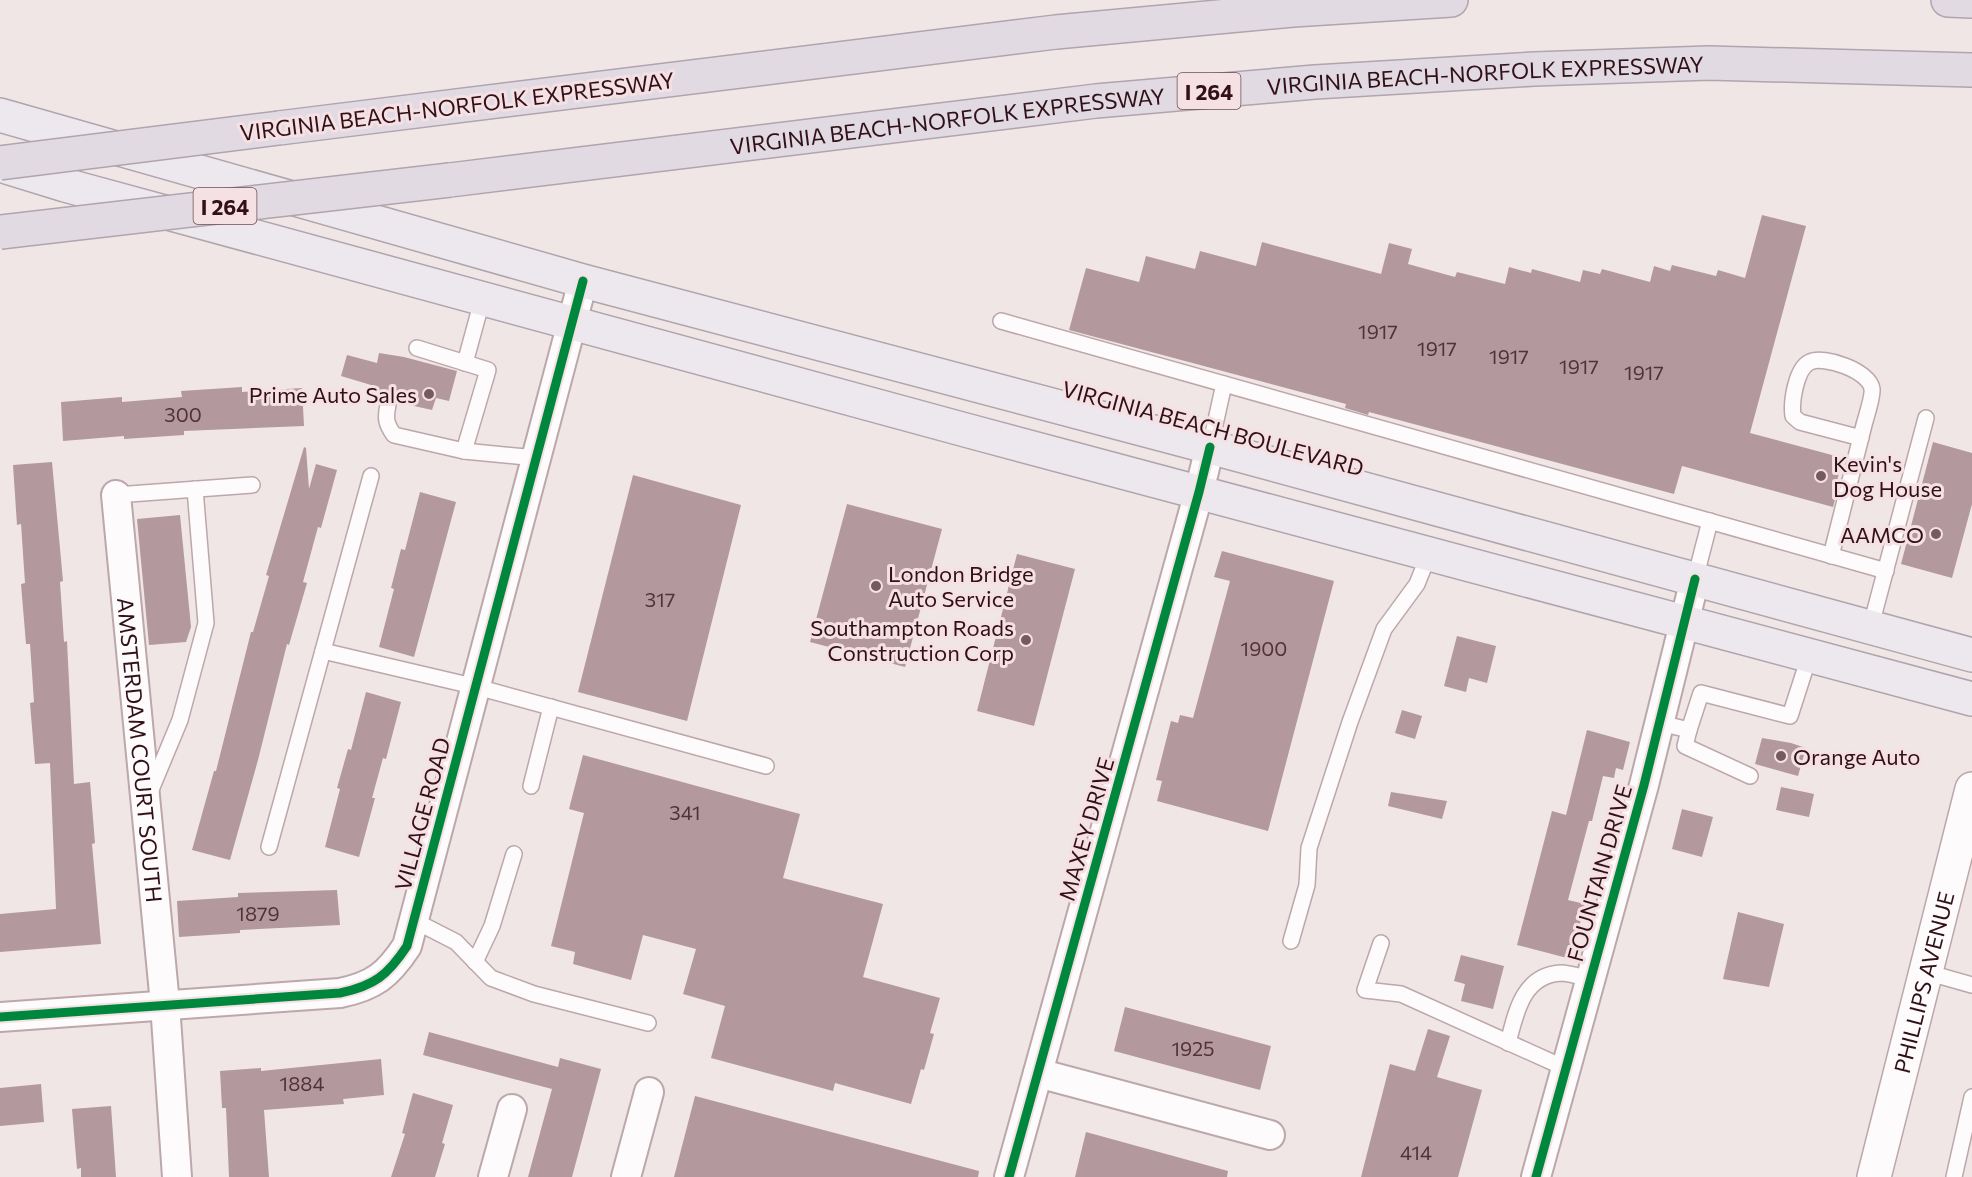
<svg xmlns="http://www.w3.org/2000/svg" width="1972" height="1177" viewBox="0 0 1972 1177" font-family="Commissioner,sans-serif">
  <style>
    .building { fill: #b3989e }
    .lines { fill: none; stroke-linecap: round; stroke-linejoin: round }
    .lane-casing { stroke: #bca7aa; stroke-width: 18 }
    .street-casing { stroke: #bca7aa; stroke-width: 32 }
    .secondary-casing { stroke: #bca7aa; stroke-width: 36 }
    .primary-casing { stroke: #b0a4ad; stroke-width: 36 }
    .highway-casing { stroke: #b0a4ad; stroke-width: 36 }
    .lane { stroke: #fdfbfb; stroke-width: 15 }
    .street { stroke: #fdfbfb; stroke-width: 28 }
    .secondary { stroke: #fdfbfb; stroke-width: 33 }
    .primary { stroke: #ece8ed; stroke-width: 33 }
    .highway { stroke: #e1dae3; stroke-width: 33 }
    .highway-bridge-casing { stroke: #b0a4ad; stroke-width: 36; stroke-linecap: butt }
    .highway-bridge { stroke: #e1dae3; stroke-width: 33 }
    .cycleway-casing { stroke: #f5e1e3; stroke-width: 13 }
    .cycleway { stroke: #00873e; stroke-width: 9 }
    .poi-dot { fill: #755b5f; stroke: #f5e1e3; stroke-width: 2 }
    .labels { text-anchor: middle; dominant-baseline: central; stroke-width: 6; stroke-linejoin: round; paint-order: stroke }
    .number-label { font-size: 20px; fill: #523239 }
    .shield { fill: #f5e1e3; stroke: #6c4f54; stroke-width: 1.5 }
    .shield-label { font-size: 21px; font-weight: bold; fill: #321017 }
    .street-label { font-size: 22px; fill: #321017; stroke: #f5e1e3 }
    .poi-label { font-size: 22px; fill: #321017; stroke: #f5e1e3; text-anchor: end }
  </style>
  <rect width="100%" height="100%" fill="#f1e6e6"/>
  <g class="building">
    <path d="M 1762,215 L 1806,226 L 1750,433 L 1843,458 L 1836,485 L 1839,485 L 1833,507 L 1682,466 L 1674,494 L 1369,412 L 1368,415 L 1345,408 L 1346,404 L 1069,330 L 1086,268 L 1139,282 L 1146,256 L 1195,269 L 1200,251 L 1256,266 L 1262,242 L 1381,274 L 1389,243 L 1412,249 L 1408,264 L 1455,277 L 1457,272 L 1505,284 L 1509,267 L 1531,273 L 1532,269 L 1580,282 L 1583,270 L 1600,274 L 1602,269 L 1650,282 L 1654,266 L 1670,271 L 1672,265 L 1716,276 L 1718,270 L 1745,278 Z"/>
    <path d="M 379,353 L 404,357 L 457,371 L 449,401 L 436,398 L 432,410 L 405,404 L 407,398 L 370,388 L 371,385 L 341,376 L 347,355 L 377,363 Z"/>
    <path d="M 242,387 L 242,392 L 302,388 L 304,426 L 184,431 L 184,435 L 124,439 L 124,436 L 63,441 L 61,402 L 122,397 L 122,402 L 182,397 L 181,391 Z"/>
    <path d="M 1933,442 L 1972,453 L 1972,504 L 1952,578 L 1901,564 Z"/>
    <path d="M 304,447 L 306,448 L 309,489 L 316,464 L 337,470 L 321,528 L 318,527 L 303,582 L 307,583 L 289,645 L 287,644 L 258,760 L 230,860 L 192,850 L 214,771 L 216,771 L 251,632 L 253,632 L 269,576 L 266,575 Z"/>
    <path d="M 52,462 L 63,581 L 60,582 L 64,642 L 67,641 L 74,784 L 90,782 L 95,843 L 92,844 L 101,944 L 0,952 L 0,914 L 56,909 L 50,763 L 35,764 L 30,703 L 34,702 L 30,644 L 26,644 L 21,584 L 25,583 L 21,524 L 17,525 L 13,465 Z"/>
    <path d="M 633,475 L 741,505 L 687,721 L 578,692 Z"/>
    <path d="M 420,492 L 456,502 L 414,657 L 379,647 L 394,589 L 391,588 L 401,549 L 405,550 Z"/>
    <path d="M 847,504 L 942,529 L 905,667 L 810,642 Z"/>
    <path d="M 180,515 L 191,627 L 186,642 L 149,645 L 137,519 Z"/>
    <path d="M 1222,551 L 1334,581 L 1268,831 L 1157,801 L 1162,781 L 1156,780 L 1171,721 L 1178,723 L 1180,715 L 1193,718 L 1230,581 L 1214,577 Z"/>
    <path d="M 1017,554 L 1075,569 L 1034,726 L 977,711 Z"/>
    <path d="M 1457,636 L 1496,646 L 1487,683 L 1469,678 L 1466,692 L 1444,686 Z"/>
    <path d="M 366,692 L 401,702 L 386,759 L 383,758 L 372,798 L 375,798 L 359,857 L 325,847 L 340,789 L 337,788 L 348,749 L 351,750 Z"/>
    <path d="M 1402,710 L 1422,716 L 1415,739 L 1395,733 Z"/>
    <path d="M 1587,730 L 1630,742 L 1623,770 L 1616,768 L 1614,778 L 1603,776 L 1592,821 L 1589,821 L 1568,900 L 1585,904 L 1571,959 L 1517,945 L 1552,811 L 1566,815 Z"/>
    <path d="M 1762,738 L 1791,743 L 1806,748 L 1798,776 L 1755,764 Z"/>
    <path d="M 583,755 L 800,814 L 783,878 L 883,904 L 863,977 L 940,998 L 930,1033 L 934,1034 L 924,1070 L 921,1069 L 911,1104 L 835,1083 L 833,1091 L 711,1058 L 725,1006 L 683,994 L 696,949 L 643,935 L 631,980 L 573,964 L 575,952 L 551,946 L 584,813 L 569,809 Z"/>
    <path d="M 1781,787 L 1814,794 L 1809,817 L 1776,810 Z"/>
    <path d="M 1391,792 L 1447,801 L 1442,819 L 1388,806 Z"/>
    <path d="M 1682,809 L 1713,817 L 1702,857 L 1672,849 Z"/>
    <path d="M 337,890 L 340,925 L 240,930 L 240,933 L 179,937 L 177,901 L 238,897 L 238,893 Z"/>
    <path d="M 1738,912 L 1784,924 L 1769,987 L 1723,979 Z"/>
    <path d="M 1461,955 L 1504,966 L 1493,1009 L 1461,1001 L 1465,984 L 1454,981 Z"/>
    <path d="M 1125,1007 L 1271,1046 L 1260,1090 L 1114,1051 Z"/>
    <path d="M 1428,1029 L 1450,1036 L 1437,1077 L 1482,1090 L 1458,1177 L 1361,1177 L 1390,1064 L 1415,1071 Z"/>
    <path d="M 429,1032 L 558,1067 L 560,1058 L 601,1069 L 572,1177 L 528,1177 L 552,1089 L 423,1055 Z"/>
    <path d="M 381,1059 L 384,1095 L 343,1099 L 344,1104 L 264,1110 L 269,1177 L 229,1177 L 226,1108 L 222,1108 L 220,1071 L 261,1068 L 261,1071 Z"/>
    <path d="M 41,1084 L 44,1122 L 0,1126 L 0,1088 Z"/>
    <path d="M 413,1093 L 453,1105 L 442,1143 L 445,1144 L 435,1177 L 391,1177 L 405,1134 L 402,1133 Z"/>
    <path d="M 695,1096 L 979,1171 L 978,1177 L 674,1177 Z"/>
    <path d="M 111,1106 L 116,1177 L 81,1177 L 81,1168 L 77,1169 L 72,1109 Z"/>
    <path d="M 1086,1132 L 1228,1171 L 1227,1177 L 1075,1177 Z"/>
  </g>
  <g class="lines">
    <defs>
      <g id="lane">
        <path d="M 1001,321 L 1886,571"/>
        <path d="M 417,348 L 488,370 L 464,451"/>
        <path d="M 465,363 L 483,297"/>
        <path d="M 388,405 C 385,418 386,424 394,435 L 464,451 L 536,458"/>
        <path d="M 1210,447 L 1224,384"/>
        <path d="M 116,495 L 252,485"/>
        <path d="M 1831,556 C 1842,512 1853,469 1864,425 C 1866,417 1873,397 1872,389 C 1870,371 1824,355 1810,362 C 1796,368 1791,402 1793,416 L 1800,422 L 1861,438"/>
        <path d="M 1695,579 L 1710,521"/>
        <path d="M 1870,629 L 1926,418"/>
        <path d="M 323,651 L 477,687 L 766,766"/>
        <path d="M 1660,723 L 1689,730 L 1701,693 L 1790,716 L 1809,657"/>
        <path d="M 1689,730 L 1685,746 L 1750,776"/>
        <path d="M 531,786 L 551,707"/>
        <path d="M 150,792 L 180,720 L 206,623 L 195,489"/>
        <path d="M 269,847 L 371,476"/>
        <path d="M 413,920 L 456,942 L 491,978 L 534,994 L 648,1023"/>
        <path d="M 1291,941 L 1307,885 L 1309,848 L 1350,722 L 1384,629 L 1417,584 L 1429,554"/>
        <path d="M 1381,943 L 1365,990 L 1401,994 L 1565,1068"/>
        <path d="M 475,962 L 492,926 L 514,854"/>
        <path d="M 1926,972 L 1972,985"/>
        <path d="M 1508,1043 C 1516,1012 1523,975 1561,973 C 1570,973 1581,977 1589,979"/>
        <path d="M 1954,1177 L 1972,1097"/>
      </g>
      <g id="street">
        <path id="s1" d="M 116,495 L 165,1004 L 177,1177"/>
        <path d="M 0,1017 L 340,993 C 374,986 388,975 407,946 L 583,281"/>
        <path d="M 1038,1073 L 1270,1135"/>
        <path d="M 493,1177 L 512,1109"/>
        <path d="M 626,1177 L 649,1092"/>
        <path d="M 1009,1177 L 1199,492 L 1210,447"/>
        <path d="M 1536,1177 L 1644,785 L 1695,579"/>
      </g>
      <g id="secondary">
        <path id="s2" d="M 1874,1177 L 1972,789"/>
      </g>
      <g id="primary">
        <path d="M 0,115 L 583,281 L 1210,447 L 1972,655"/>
        <path d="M 0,165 L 65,185 L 969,431 L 1972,699"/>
      </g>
      <g id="highway">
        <path d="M 1948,0 L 1972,1"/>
        <path d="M 279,128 L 1056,32 L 1293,10 L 1451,0"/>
        <path id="s3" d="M 450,180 L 1096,101 L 1315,82 L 1534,69 L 1709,63 L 1972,70"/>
      </g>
    </defs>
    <use href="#lane" class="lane-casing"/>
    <use href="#street" class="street-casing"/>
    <use href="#secondary" class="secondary-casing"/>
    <use href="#primary" class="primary-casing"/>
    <use href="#highway" class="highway-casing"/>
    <use href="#lane" class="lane"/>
    <use href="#street" class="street"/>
    <use href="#secondary" class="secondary"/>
    <use href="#primary" class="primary"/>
    <use href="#highway" class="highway"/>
    <defs>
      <g id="highway-bridge">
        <path d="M 0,163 L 279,128"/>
        <path d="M 0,232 L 450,180"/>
      </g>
    </defs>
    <use href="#highway-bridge" class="highway-bridge-casing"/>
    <use href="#highway-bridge" class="highway-bridge"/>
    <defs>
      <g id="cycleway">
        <path d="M 0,1017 L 340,993 C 374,986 388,975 407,946 L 583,281"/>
        <path d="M 1009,1177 L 1199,492 L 1210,447"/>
        <path d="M 1536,1177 L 1644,785 L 1695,579"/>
      </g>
    </defs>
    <use href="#cycleway" class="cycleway-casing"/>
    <use href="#cycleway" class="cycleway"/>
  </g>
  <g class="poi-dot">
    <circle cx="429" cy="394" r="6"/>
    <circle cx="1821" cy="476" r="6"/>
    <circle cx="1936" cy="534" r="6"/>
    <circle cx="876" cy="586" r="6"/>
    <circle cx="1026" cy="640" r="6"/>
    <circle cx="1781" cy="756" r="6"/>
  </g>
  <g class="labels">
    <g class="number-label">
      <text x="1378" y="331">1917</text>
      <text x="1437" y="348">1917</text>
      <text x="1509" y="356">1917</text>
      <text x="1579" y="366">1917</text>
      <text x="1644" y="372">1917</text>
      <text x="183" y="414">300</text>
      <text x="660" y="599">317</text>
      <text x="1264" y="648">1900</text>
      <text x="685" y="812">341</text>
      <text x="258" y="913">1879</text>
      <text x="1193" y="1048">1925</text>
      <text x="302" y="1083">1884</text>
      <text x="1416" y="1152">414</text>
    </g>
    <g class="shield">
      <rect x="1177.5" y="73" width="63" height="36" rx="4.5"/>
      <rect x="193.5" y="188" width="63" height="36" rx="4.5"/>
    </g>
    <g class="shield-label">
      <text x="1209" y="91">I 264</text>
      <text x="225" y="206">I 264</text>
    </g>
    <g class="street-label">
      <text stroke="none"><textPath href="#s3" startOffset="1041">VIRGINIA BEACH-NORFOLK EXPRESSWAY</textPath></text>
      <text transform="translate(457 106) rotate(-7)">VIRGINIA BEACH-NORFOLK EXPRESSWAY</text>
      <text stroke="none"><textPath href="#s3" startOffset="501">VIRGINIA BEACH-NORFOLK EXPRESSWAY</textPath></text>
      <text transform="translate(1213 428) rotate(15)">VIRGINIA BEACH BOULEVARD</text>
      <text stroke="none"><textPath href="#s1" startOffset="256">AMSTERDAM COURT SOUTH</textPath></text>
      <text transform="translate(422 814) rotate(-75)">VILLAGE ROAD</text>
      <text transform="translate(1086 829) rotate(-74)">MAXEY DRIVE</text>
      <text transform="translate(1599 873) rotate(-74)">FOUNTAIN DRIVE</text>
      <text stroke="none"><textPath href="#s2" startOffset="201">PHILLIPS AVENUE</textPath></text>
    </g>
    <g class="poi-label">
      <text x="417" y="394">Prime Auto Sales</text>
      <text x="1833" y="463" text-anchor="start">Kevin's<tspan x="1833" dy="25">Dog House</tspan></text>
      <text x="1924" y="534">AAMCO</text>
      <text x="888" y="573" text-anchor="start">London Bridge<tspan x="888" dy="25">Auto Service</tspan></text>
      <text x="1014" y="627">Southampton Roads<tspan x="1014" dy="25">Construction Corp</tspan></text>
      <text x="1793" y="756" text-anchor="start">Orange Auto</text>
    </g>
  </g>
</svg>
